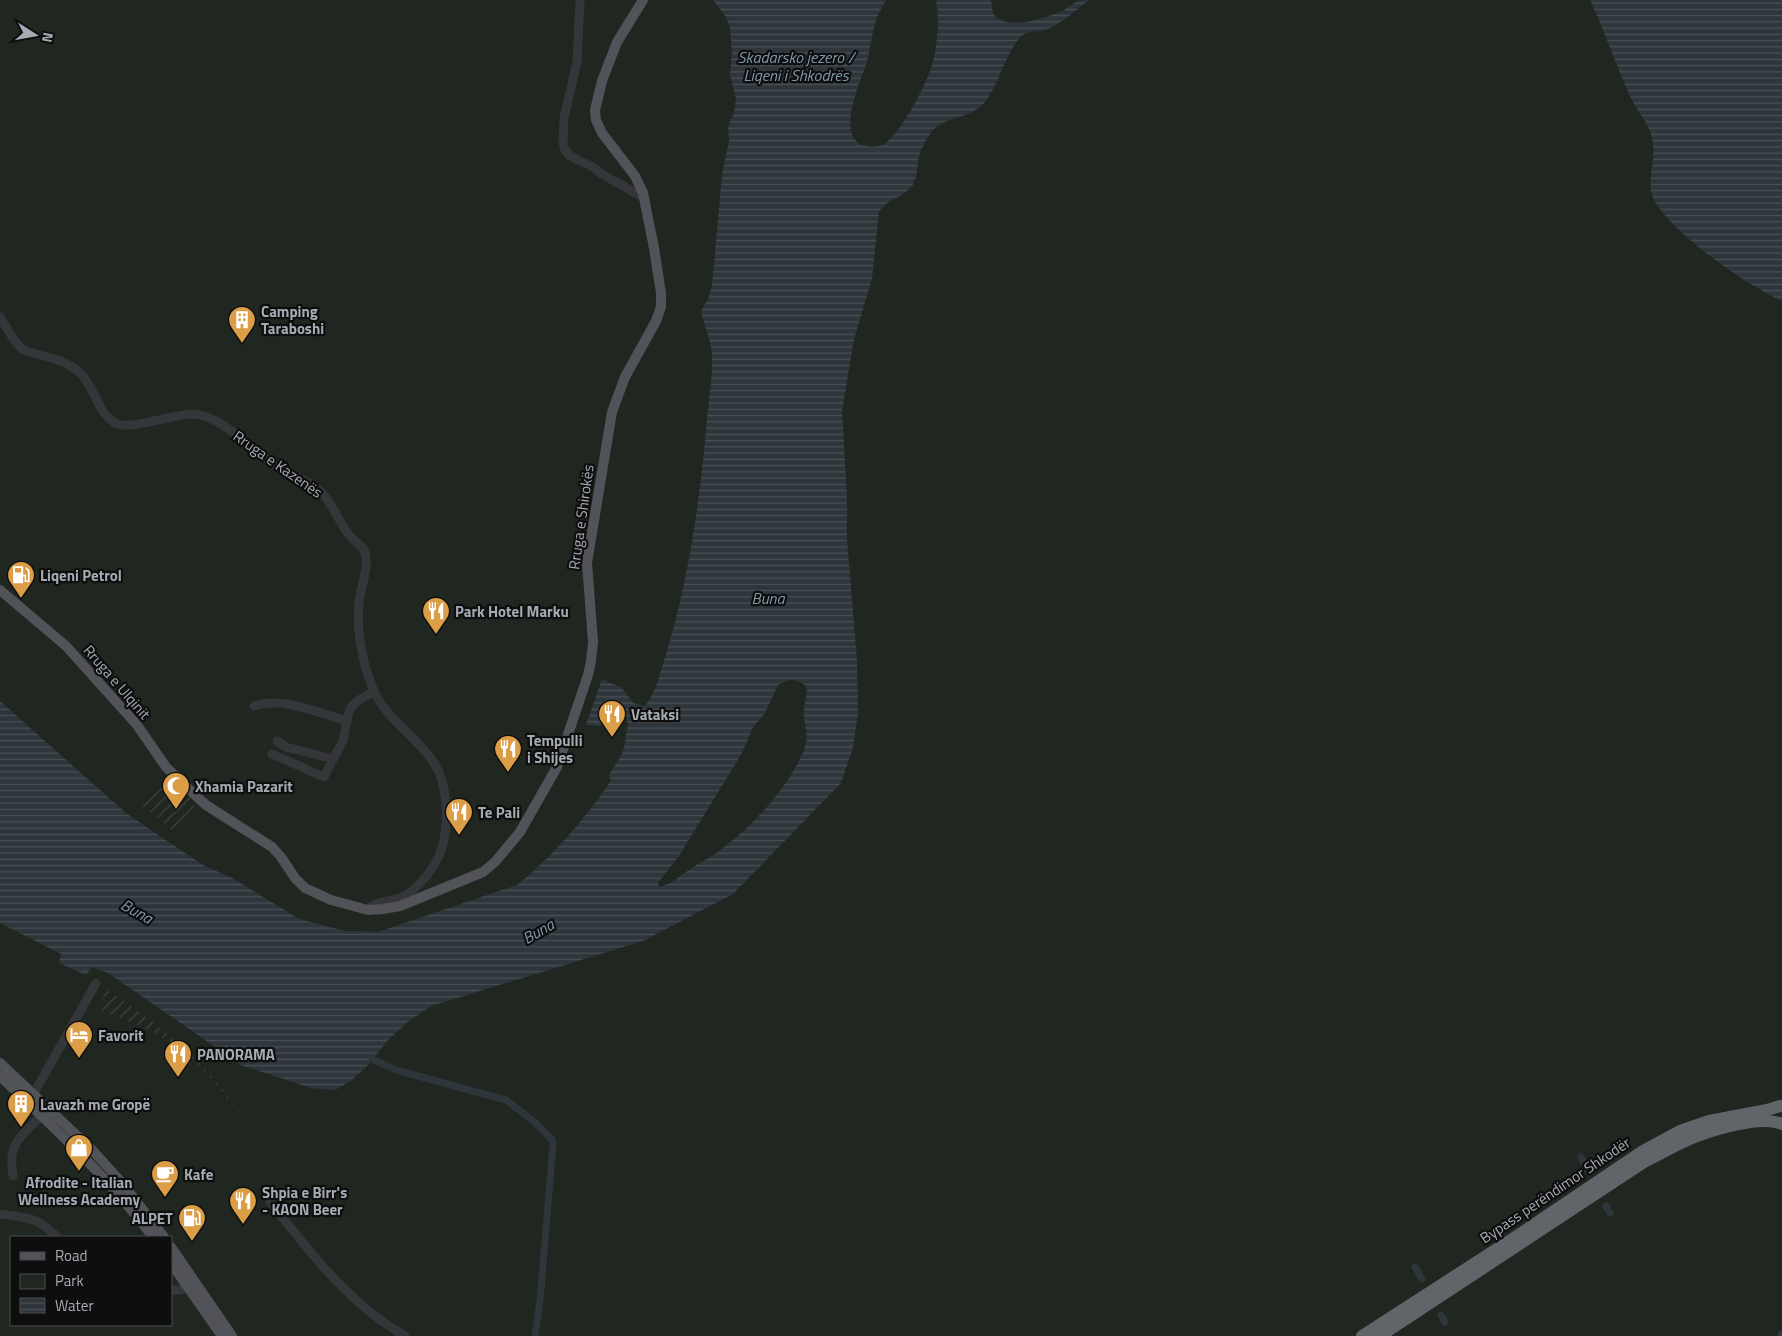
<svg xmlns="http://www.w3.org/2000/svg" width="1782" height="1336" viewBox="0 0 1782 1336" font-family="'Titillium Web',sans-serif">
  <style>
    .park { fill: #202620; fill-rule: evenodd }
    .garden { fill: url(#garden-furrows) }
    .water { fill: url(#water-rules); fill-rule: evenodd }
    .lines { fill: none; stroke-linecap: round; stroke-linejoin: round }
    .canal { stroke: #2e363c; stroke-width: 7 }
    .minor { stroke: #353639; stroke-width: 9 }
    .major { stroke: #515358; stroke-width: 10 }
    .highway { stroke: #616469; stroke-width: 12 }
    .labels { text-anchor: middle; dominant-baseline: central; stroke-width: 4.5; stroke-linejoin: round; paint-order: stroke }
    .poi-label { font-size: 15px; font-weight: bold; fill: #a6abb3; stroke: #0e0e0f; text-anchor: start }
    .street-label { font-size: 15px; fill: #a6abb3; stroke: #0e0e0f }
    .water-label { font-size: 16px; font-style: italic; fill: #819aaa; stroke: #0e0e0f }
  </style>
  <defs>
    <pattern id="garden-furrows" width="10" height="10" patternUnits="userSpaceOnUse" patternTransform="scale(1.25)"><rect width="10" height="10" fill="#202620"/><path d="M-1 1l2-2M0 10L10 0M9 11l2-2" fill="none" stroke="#3d433e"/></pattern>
    <pattern id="water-rules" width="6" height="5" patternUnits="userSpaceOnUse" patternTransform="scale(1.25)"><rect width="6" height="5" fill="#2e363c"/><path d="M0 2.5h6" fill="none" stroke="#495056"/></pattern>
  </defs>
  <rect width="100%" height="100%" fill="#131314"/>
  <path class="park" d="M 0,0 L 1782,0 L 1782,1336 L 0,1336 ZM 11,1237 L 171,1237 L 171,1325 L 11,1325 Z"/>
  <g class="garden">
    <path d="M 171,780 L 186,793 L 195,804 L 178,834 L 141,805 Z"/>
    <path d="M 107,990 C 145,1015 179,1040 210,1074 C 221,1087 231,1099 238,1116 C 216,1079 185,1047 146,1029 C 130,1021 112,1015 96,1009 Z"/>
  </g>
  <g class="water">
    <path d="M 713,0 L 886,0 C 882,7 877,16 875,24 C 871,38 870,51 866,65 C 860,81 834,141 866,146 C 871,147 879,147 884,144 C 899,136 924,88 930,71 C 937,53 940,19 936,0 L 991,0 L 993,14 C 996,17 999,20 1003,21 C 1018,27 1050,17 1064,10 C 1074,4 1075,0 1089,0 C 1076,10 1063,22 1048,29 C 1040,32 1029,30 1023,35 C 1007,47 998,89 983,104 C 969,119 947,116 933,130 C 928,136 923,145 920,153 C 916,164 919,176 912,186 C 904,197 888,199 879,211 L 872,279 L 854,339 L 842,412 L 847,494 L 847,539 L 857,660 L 858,713 L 853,748 L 841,783 L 733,894 L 643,941 L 431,1006 L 408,1022 L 388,1040 L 367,1066 L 351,1081 L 335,1090 L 311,1088 L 241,1065 L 108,973 L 92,967 L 86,975 L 59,963 L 61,954 L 0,923 L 0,701 L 127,814 L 203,865 L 234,879 L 299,919 L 345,931 L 378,932 L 517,885 C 554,856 584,819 611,781 L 609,775 C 619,758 625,754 626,734 C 627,728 629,723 626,718 L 601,726 L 586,725 L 602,679 L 622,688 L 633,703 L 645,706 C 656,693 660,673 665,657 C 688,583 699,507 706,430 C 708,405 713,379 712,355 C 711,339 704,326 701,311 L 708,299 L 712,286 L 722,175 L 729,140 L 728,126 L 734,113 L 736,98 L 730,75 L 732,52 L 730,27 L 726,17 ZM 792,680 C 813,683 806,694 804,708 C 802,723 811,733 804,750 C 787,791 748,831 712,856 C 706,860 698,863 692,868 C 682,874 671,885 659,887 L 658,883 L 679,856 L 742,753 L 753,727 L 765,713 L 778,685 L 786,681 Z"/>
    <path d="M 1590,0 L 1782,0 L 1782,301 C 1750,287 1661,227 1652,194 C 1647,175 1657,158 1652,138 C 1649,124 1637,111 1631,98 C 1616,66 1605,32 1590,0 Z"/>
  </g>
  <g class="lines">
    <g class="canal">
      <path d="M 372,1059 L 396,1070 L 506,1100 L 536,1123 L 552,1140 L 553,1144 L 540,1301 L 535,1336"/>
      <path d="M 1581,1157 L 1588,1170"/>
      <path d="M 1606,1206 L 1610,1213"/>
      <path d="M 1415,1267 L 1422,1279"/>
      <path d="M 1441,1315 L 1445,1322"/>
    </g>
    <g class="minor">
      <path d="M 580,0 L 577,62 L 564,118 L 563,142 L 565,150 L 570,156 L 595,168 L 600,173 L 639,195 L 643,194"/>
      <path d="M 0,317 C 6,326 15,345 24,350 C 29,353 35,353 41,355 C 56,359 70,363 81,374 C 95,388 98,416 118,424 C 131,430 173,414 193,414 C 223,415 258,456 283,471 C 294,478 309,480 319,490 C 332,502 338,520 349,535 C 353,541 360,543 364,550 C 371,564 360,588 359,603 C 356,629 363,667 374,691 C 386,718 415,736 432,760 C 450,784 451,837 435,863 C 430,873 421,883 412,891 C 398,904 380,898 368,909"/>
      <path d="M 254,706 C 283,696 318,713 347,721 L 343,741 L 333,759"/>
      <path d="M 347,721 C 349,702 359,700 374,692"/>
      <path d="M 272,754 L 324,777 L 333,759 L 286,747 L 277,741"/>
      <path d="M 33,1095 L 96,983"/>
      <path d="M 13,1176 C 7,1144 21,1136 41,1116"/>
      <path d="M 270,1202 C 310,1252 349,1304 405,1336"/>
      <path d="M 0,1214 C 28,1218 36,1216 57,1237"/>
      <path d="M 171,1290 L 181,1290 L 188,1288"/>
      <path d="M 1782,1336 L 1782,1335"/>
    </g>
    <g class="major">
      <path d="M 0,590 L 66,646 L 137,725 L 166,767 L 195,795 L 206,805 L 272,847 L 281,857 L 295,878 L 305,888 L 331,900 L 368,910 L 383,909 L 400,906 L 483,872 L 495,862 L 520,832 L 557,767 L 588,675 L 591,661 L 593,642 L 587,563 L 612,412 L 625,377 L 656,321 L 661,307 L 661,293 L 654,248 L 643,193 L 635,176 L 602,133 L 596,120 L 595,110 L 602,81 L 617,42 L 643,0"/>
      <path d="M 0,1063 L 94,1152 L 122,1183 L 164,1237"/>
      <path d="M 0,1076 C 55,1129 107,1176 153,1237"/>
      <path d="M 171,1247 L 232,1336"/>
      <path d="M 171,1263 L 222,1336"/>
    </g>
    <g class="highway">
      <path d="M 1362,1336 L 1514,1238 L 1643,1151 L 1680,1131 L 1709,1121 L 1767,1110 L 1780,1106"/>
      <path d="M 1380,1336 L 1644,1162 C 1657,1156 1670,1148 1683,1142 C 1705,1132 1760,1114 1782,1124"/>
    </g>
  </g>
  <defs>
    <symbol id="building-pin" viewBox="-11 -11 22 30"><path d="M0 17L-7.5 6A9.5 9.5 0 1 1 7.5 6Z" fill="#db9d45" stroke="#0e0e0f"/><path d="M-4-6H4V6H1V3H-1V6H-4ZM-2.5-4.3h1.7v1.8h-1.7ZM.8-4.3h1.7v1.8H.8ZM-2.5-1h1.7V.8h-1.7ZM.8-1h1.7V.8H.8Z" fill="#fff"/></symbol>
    <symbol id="fuel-pin" viewBox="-11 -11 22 30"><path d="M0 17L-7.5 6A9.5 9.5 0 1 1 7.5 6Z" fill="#db9d45" stroke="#0e0e0f"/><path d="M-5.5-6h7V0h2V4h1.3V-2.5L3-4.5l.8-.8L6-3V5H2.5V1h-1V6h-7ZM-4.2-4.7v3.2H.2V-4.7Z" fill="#fff"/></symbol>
    <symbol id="restaurant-pin" viewBox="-11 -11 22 30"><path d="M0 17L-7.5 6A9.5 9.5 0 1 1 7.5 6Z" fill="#db9d45" stroke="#0e0e0f"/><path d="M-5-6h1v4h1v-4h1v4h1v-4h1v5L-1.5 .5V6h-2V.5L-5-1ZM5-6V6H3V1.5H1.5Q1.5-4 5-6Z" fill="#fff"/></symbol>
    <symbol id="mosque-pin" viewBox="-11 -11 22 30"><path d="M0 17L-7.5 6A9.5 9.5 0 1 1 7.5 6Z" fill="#db9d45" stroke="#0e0e0f"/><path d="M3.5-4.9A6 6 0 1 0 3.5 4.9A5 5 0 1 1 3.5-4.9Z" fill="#fff"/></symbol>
    <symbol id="hotel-pin" viewBox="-11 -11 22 30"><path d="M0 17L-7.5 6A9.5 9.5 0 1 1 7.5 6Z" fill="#db9d45" stroke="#0e0e0f"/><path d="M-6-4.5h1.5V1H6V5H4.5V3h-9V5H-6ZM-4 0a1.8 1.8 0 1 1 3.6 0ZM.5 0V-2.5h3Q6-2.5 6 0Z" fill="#fff"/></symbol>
    <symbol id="shop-pin" viewBox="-11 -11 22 30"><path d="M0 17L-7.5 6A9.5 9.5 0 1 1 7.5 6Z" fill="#db9d45" stroke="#0e0e0f"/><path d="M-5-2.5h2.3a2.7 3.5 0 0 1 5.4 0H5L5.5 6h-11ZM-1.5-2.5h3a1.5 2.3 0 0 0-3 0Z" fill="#fff"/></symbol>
    <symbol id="cafe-pin" viewBox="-11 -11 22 30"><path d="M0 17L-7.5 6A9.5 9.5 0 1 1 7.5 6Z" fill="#db9d45" stroke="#0e0e0f"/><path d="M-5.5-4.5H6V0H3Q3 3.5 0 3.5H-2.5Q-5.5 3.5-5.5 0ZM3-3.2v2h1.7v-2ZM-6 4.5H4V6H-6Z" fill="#fff"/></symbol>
  </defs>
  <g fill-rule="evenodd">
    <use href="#building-pin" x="226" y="304" width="32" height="43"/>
    <use href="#fuel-pin" x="5" y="559" width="32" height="43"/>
    <use href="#restaurant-pin" x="420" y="595" width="32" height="43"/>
    <use href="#restaurant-pin" x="596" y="698" width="32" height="43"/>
    <use href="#restaurant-pin" x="492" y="733" width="32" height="43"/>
    <use href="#mosque-pin" x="160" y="770" width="32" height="43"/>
    <use href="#restaurant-pin" x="443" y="796" width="32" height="43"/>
    <use href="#hotel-pin" x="63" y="1019" width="32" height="43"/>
    <use href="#restaurant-pin" x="162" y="1038" width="32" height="43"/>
    <use href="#building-pin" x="5" y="1088" width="32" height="43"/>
    <use href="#shop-pin" x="63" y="1132" width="32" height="43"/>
    <use href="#cafe-pin" x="149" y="1158" width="32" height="43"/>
    <use href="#restaurant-pin" x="227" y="1185" width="32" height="43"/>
    <use href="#fuel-pin" x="176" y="1202" width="32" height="43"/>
  </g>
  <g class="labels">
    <g class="poi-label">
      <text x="261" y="311">Camping<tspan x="261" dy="17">Taraboshi</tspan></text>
      <text x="40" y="575">Liqeni Petrol</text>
      <text x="455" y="611">Park Hotel Marku</text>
      <text x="631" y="714">Vataksi</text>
      <text x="527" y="740">Tempulli<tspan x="527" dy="17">i Shijes</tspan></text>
      <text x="195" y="786">Xhamia Pazarit</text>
      <text x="478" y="812">Te Pali</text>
      <text x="98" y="1035">Favorit</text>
      <text x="197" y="1054">PANORAMA</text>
      <text x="40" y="1104">Lavazh me Gropë</text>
      <text x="184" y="1174">Kafe</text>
      <text x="79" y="1182" text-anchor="middle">Afrodite - Italian<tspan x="79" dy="17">Wellness Academy</tspan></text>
      <text x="262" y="1192">Shpia e Birr's<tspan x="262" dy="17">- KAON Beer</tspan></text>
      <text x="173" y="1218" text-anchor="end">ALPET</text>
    </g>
    <g class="street-label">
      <text transform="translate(278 464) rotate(35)">Rruga e Kazenës</text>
      <text transform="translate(581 517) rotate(-82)">Rruga e Shirokës</text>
      <text transform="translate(117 682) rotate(49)">Rruga e Ulqinit</text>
      <text transform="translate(1555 1190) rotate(-34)">Bypass perëndimor Shkodër</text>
    </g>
    <g class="water-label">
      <text x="796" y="57">Skadarsko jezero /<tspan x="796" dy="18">Liqeni i Shkodrës</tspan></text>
      <text x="768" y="598">Buna</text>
      <text transform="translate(137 911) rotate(29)">Buna</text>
      <text transform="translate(538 931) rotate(-30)">Buna</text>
    </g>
  </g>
  <rect x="10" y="1236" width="162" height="90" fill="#0e0e0f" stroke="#4b4d51"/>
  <rect x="20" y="1252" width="25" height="8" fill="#515358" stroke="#4b4d51"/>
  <text x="55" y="1261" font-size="15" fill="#a6abb3">Road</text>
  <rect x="20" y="1274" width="25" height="15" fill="#202620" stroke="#4b4d51"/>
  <text x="55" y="1286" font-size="15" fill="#a6abb3">Park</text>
  <rect x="20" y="1298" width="25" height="15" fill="url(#water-rules)" stroke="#4b4d51"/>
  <text x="55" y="1311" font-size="15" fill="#a6abb3">Water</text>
  <g transform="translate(35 35) rotate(101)" stroke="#0e0e0f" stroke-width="4" paint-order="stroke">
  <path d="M0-4L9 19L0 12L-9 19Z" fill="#a6abb3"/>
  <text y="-8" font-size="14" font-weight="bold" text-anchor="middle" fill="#a6abb3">N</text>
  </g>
</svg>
